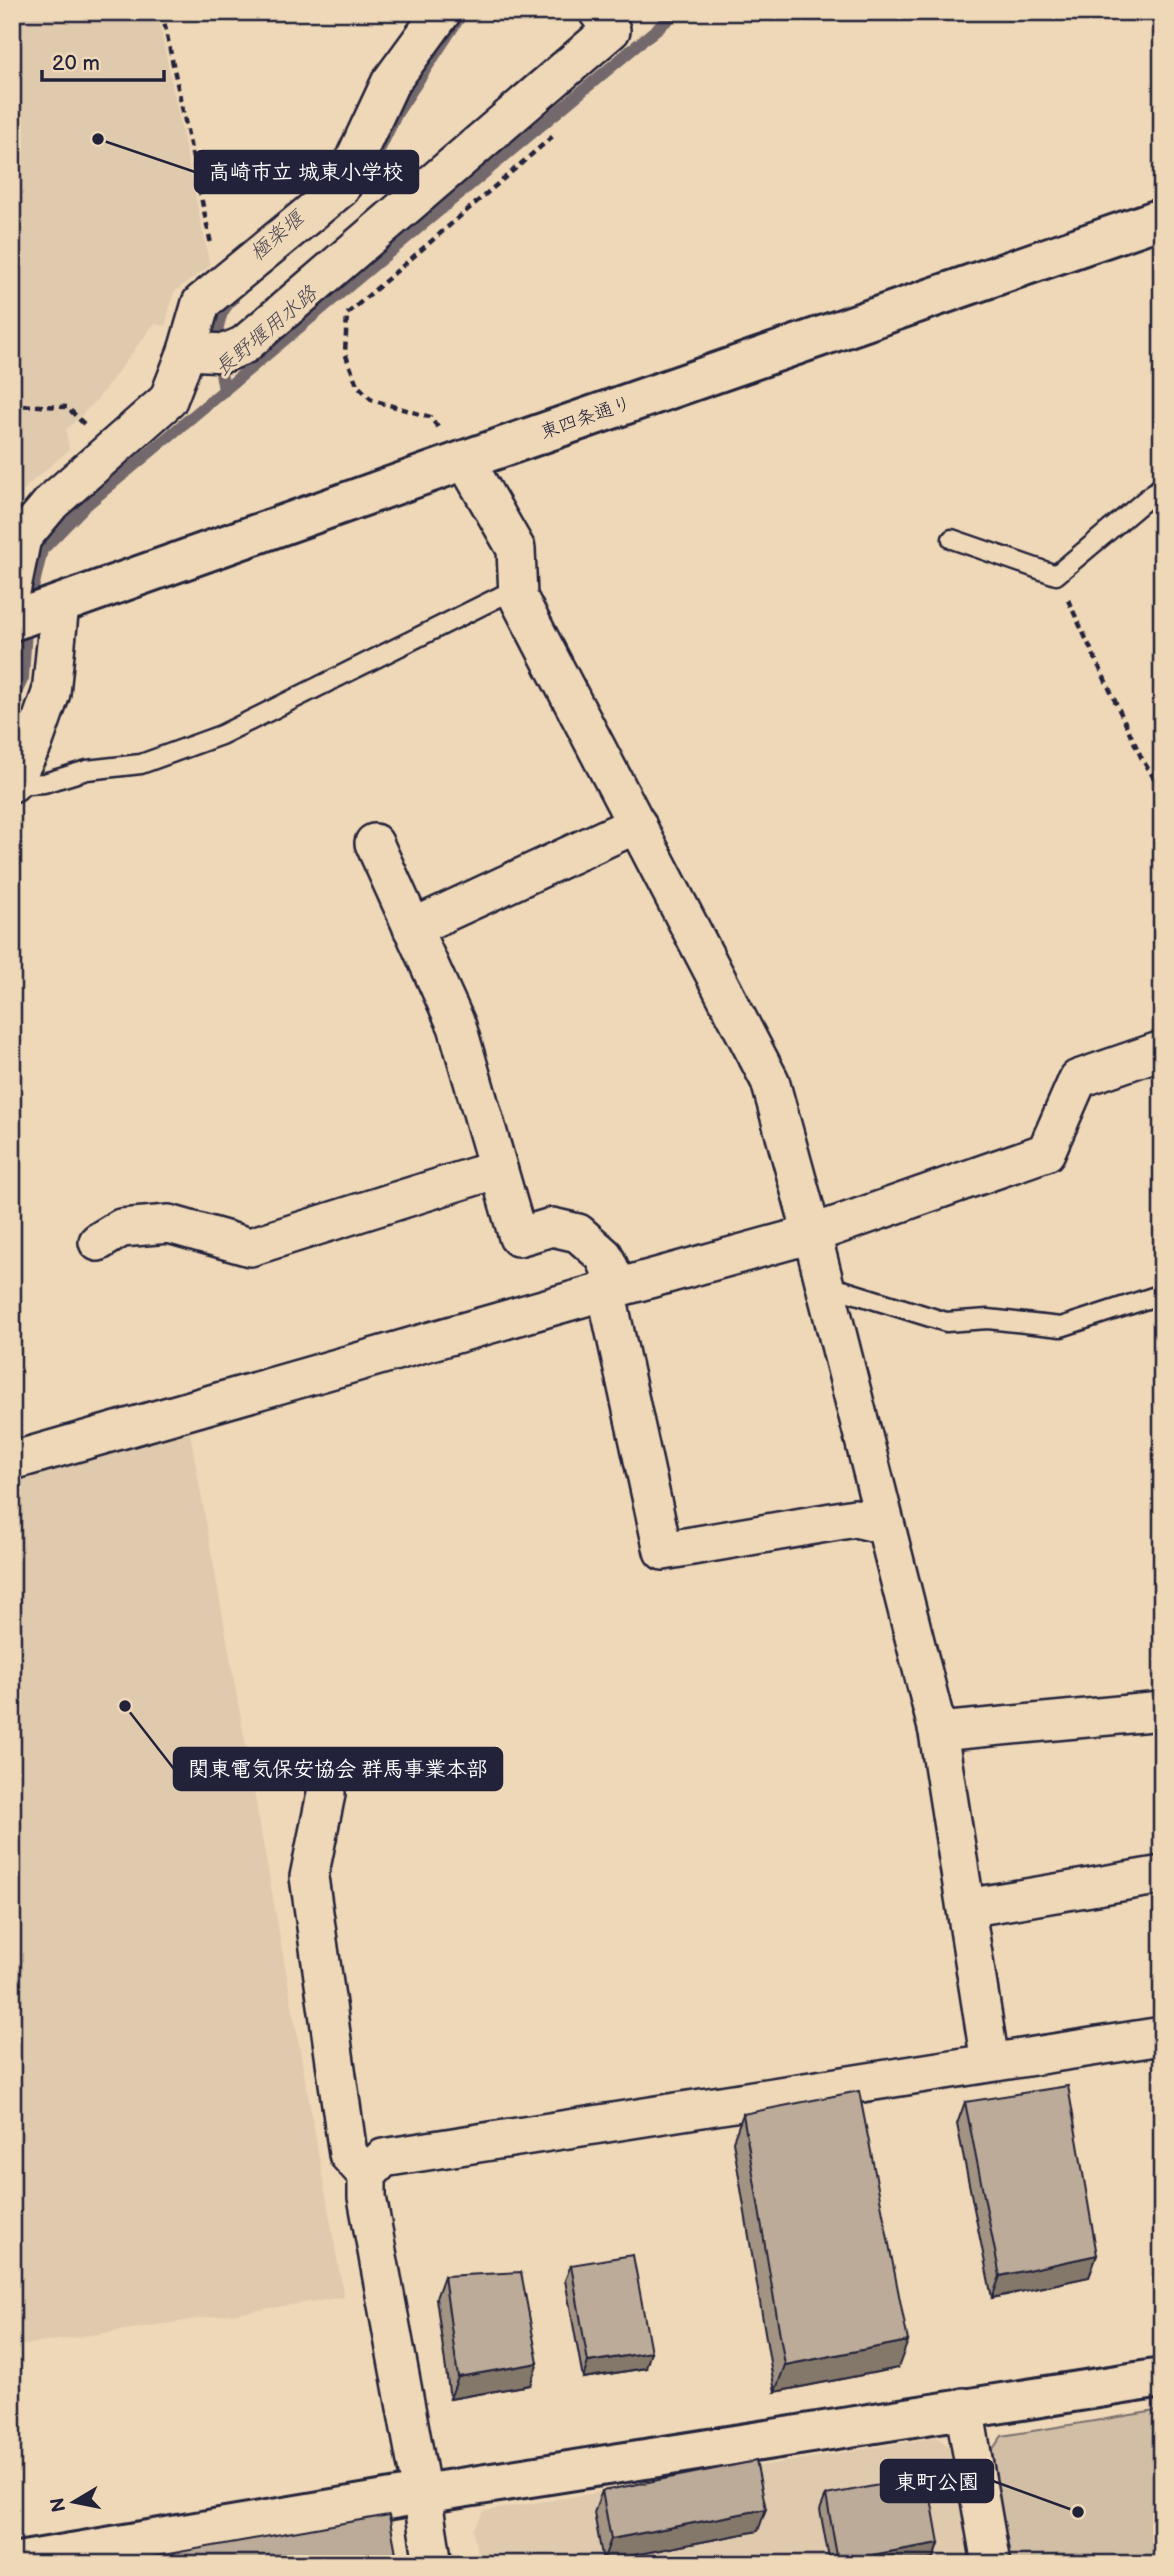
<svg xmlns="http://www.w3.org/2000/svg" width="1174" height="2576" viewBox="0 0 1174 2576" font-family="'Balsamiq Sans','Klee One',sans-serif">
  <style>
    .built { fill: #e0caae }
    .green { fill: #d1bea5; stroke: #7a7070; stroke-width: 2 }
    .lines { fill: none; stroke-linecap: round; stroke-linejoin: round }
    .stream { stroke: #73696c; stroke-width: 12 }
    .service-casing { stroke: #22223b; stroke-width: 23 }
    .minor-casing { stroke: #22223b; stroke-width: 42 }
    .tertiary-casing { stroke: #22223b; stroke-width: 44 }
    .path { stroke: #22223b; stroke-width: 4.5; stroke-dasharray: 7 5; stroke-linecap: butt }
    .service { stroke: #efd8b7; stroke-width: 18 }
    .minor { stroke: #efd8b7; stroke-width: 37 }
    .tertiary { stroke: #efd8b7; stroke-width: 38 }
    .wall { fill: #a29383; stroke: #22223b; stroke-width: 2 }
    .shaded-wall { fill: #84786a; stroke: #22223b; stroke-width: 2 }
    .building { fill: #bcab98; stroke: #22223b; stroke-width: 2 }
    .labels { text-anchor: middle; dominant-baseline: central; stroke-width: 6; stroke-linejoin: round; paint-order: stroke }
    .street-label { font-size: 19px; fill: #22223b; stroke: #efd8b7 }
    .water-label { font-size: 21px; font-style: italic; fill: #4a4654; stroke: #efd8b7 }
    .leader { fill: none; stroke: #22223b; stroke-width: 2.5 }
    .callout-dot { fill: #22223b; stroke: #efd8b7; stroke-width: 2.5 }
    .callout { fill: #22223b; stroke: #22223b; stroke-width: 2.5 }
    .callout-label { font-size: 21px; text-anchor: middle; font-weight: bold; fill: #fff }
  </style>
  <rect width="100%" height="100%" fill="#efd8b7"/>
  <filter id="ink" filterUnits="userSpaceOnUse"><feTurbulence type="fractalNoise" baseFrequency=".0143" numOctaves="2"/><feDisplacementMap in="SourceGraphic" scale="14" xChannelSelector="R" yChannelSelector="G"/><feConvolveMatrix kernelMatrix="1 2 1 2 8 2 1 2 1" color-interpolation-filters="sRGB"/></filter>
  <g filter="url(#ink)">
    <g class="built">
      <path d="M 12,12 L 157,12 L 210,266 L 174,292 L 165,326 L 154,324 L 97,400 L 66,430 L 69,450 L 29,484 L 12,505 Z"/>
      <path d="M 188,1421 L 344,2297 L 12,2347 L 12,1475 Z"/>
      <path d="M 937,2437 L 960,2456 L 980,2564 L 479,2564 L 473,2530 L 484,2511 Z"/>
    </g>
    <path class="green" d="M 1162,2410 L 1162,2564 L 1003,2564 L 985,2460 L 1002,2436 Z"/>
    <g class="lines">
      <g class="stream">
        <path d="M 373,163 L 397,113 L 463,12"/>
        <path d="M 224,391 C 220,361 207,321 233,299"/>
        <path d="M 12,701 L 23,678 L 27,613 L 42,550 L 83,508 L 677,12"/>
      </g>
      <defs>
        <g id="service">
          <path d="M 952,539 L 1056,575 L 1162,486"/>
          <path d="M 12,785 L 44,783 L 87,770 L 141,764 L 221,735 L 505,594 L 518,597"/>
          <path d="M 826,1293 L 843,1290 L 946,1322 L 988,1319 L 1061,1327 L 1162,1294"/>
        </g>
        <g id="minor">
          <path d="M 187,351 L 225,353 L 244,345 L 611,30 L 598,12"/>
          <path d="M 465,460 L 516,549 L 518,597 L 770,1081 L 812,1234 L 938,1732 L 990,2062"/>
          <path d="M 12,587 L 22,538 L 52,502 L 168,400 L 187,351 L 201,303 L 341,188 L 390,83 L 442,12"/>
          <path d="M 12,783 L 33,744 L 51,693 L 60,604"/>
          <path d="M 374,843 L 457,1026 L 518,1237 L 552,1227 L 578,1233 L 604,1256 L 618,1287"/>
          <path d="M 412,928 L 637,824"/>
          <path d="M 98,1242 L 121,1228 L 169,1224 L 250,1247 L 498,1169"/>
          <path d="M 606,1291 L 663,1551 L 855,1518 L 885,1525"/>
          <path d="M 12,1461 L 606,1291 L 812,1234 L 1046,1152 L 1078,1079 L 1162,1050"/>
          <path d="M 938,1732 L 1162,1711"/>
          <path d="M 326,1794 L 309,1877 L 348,2154 L 367,2175"/>
          <path d="M 966,1908 L 1162,1875"/>
          <path d="M 964,2407 L 991,2564"/>
          <path d="M 433,2564 L 422,2494 L 367,2197 L 367,2175 L 383,2158 L 1162,2036"/>
        </g>
        <g id="tertiary">
          <path d="M 12,621 L 465,460 L 1162,218"/>
          <path d="M 12,2563 L 422,2494 L 1162,2378"/>
        </g>
      </defs>
      <use href="#service" class="service-casing"/>
      <use href="#minor" class="minor-casing"/>
      <use href="#tertiary" class="tertiary-casing"/>
      <g class="path">
        <path d="M 162,12 L 211,244"/>
        <path d="M 12,405 L 67,407 L 84,424"/>
        <path d="M 438,427 L 430,417 L 372,400 L 357,385 L 345,353 L 347,314 L 553,136"/>
        <path d="M 1068,600 L 1142,759 L 1162,791"/>
      </g>
      <use href="#service" class="service"/>
      <use href="#minor" class="minor"/>
      <use href="#tertiary" class="tertiary"/>
    </g>
    <g class="wall">
      <path d="M 965,2102 L 1097,2255 L 1089,2277 L 992,2298 L 957,2124 Z"/>
      <path d="M 743,2114 L 898,2368 L 775,2392 L 733,2141 Z"/>
      <path d="M 571,2265 L 646,2368 L 583,2378 L 565,2280 Z"/>
      <path d="M 444,2276 L 530,2385 L 450,2399 L 436,2298 Z"/>
      <path d="M 602,2491 L 758,2531 L 603,2561 L 594,2513 Z"/>
      <path d="M 826,2495 L 939,2543 L 934,2558 L 902,2564 L 830,2564 L 820,2510 Z"/>
    </g>
    <g class="shaded-wall">
      <path d="M 1097,2255 L 1089,2277 L 992,2298 L 1000,2276 Z"/>
      <path d="M 908,2341 L 898,2368 L 775,2392 L 785,2365 Z"/>
      <path d="M 651,2352 L 646,2368 L 583,2378 L 588,2362 Z"/>
      <path d="M 538,2363 L 530,2385 L 450,2399 L 458,2377 Z"/>
      <path d="M 766,2509 L 758,2531 L 603,2561 L 611,2539 Z"/>
      <path d="M 939,2543 L 934,2558 L 902,2564 L 837,2564 L 838,2561 Z"/>
    </g>
    <g class="building">
      <path d="M 1068,2086 L 1097,2255 L 1000,2276 L 965,2102 Z"/>
      <path d="M 859,2091 L 908,2341 L 785,2365 L 743,2114 Z"/>
      <path d="M 633,2255 L 651,2352 L 588,2362 L 571,2265 Z"/>
      <path d="M 521,2272 L 538,2363 L 458,2377 L 444,2276 Z"/>
      <path d="M 756,2461 L 766,2509 L 611,2539 L 602,2491 Z"/>
      <path d="M 927,2476 L 939,2543 L 838,2561 L 826,2495 Z"/>
      <path d="M 389,2515 L 398,2564 L 123,2564 L 123,2562 Z"/>
    </g>
  </g>
  <g class="labels">
    <g class="street-label">
      <text transform="translate(586 418) rotate(-19)">東四条通り</text>
    </g>
    <g class="water-label">
      <text transform="translate(277 236) rotate(-41)">極楽堰</text>
      <text transform="translate(266 331) rotate(-40)">長野堰用水路</text>
    </g>
  </g>
  <path class="leader" d="M98 139L195 172M125 1706L174 1769M1078 2512L993 2481"/>
  <g class="callout-dot">
    <circle cx="98" cy="139" r="7"/>
    <circle cx="125" cy="1706" r="7"/>
    <circle cx="1078" cy="2512" r="7"/>
  </g>
  <g class="callout">
    <rect x="195" y="151" width="223" height="42" rx="7"/>
    <rect x="174" y="1748" width="328" height="42" rx="7"/>
    <rect x="881" y="2460" width="112" height="42" rx="7"/>
  </g>
  <g class="callout-label">
    <text x="306" y="179">高崎市立 城東小学校</text>
    <text x="338" y="1776">関東電気保安協会 群馬事業本部</text>
    <text x="937" y="2489">東町公園</text>
  </g>
  <rect width="1174" height="2576" fill="none" stroke="#efd8b7" stroke-width="42"/>
  <rect x="21" y="21" width="1132" height="2534" fill="none" stroke="#22223b" stroke-width="2.5" filter="url(#ink)"/>
  <g transform="translate(74 2502) rotate(260)" stroke="#efd8b7" stroke-width="5" paint-order="stroke">
  <path d="M0-5L12 26L0 18L-12 26Z" fill="#22223b"/>
  <text y="-10" font-size="19" font-weight="bold" text-anchor="middle" fill="#22223b">N</text>
  </g>
  <path d="M42 70v10h122v-10" fill="none" stroke="#22223b" stroke-width="3.5"/>
  <text x="52" y="70" font-size="21" fill="#22223b" stroke="#efd8b7" stroke-width="5" paint-order="stroke">20 m</text>
</svg>
